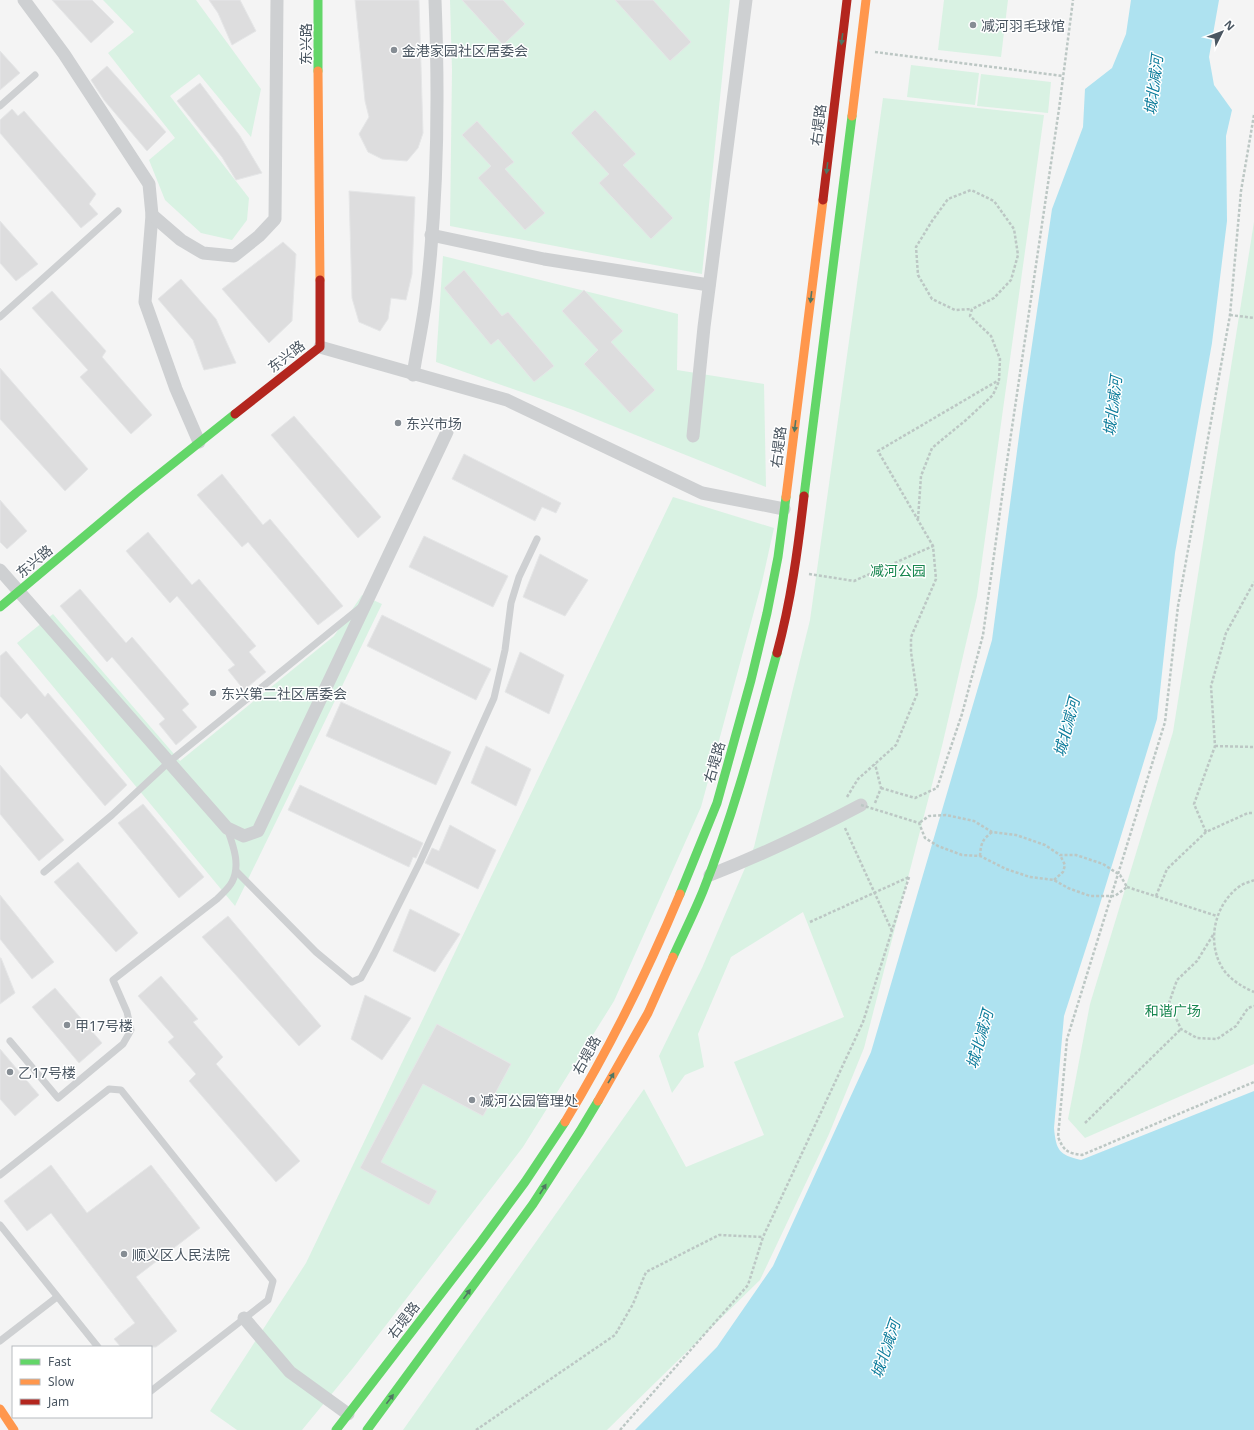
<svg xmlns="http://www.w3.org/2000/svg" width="1254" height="1430" viewBox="0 0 1254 1430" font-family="'Noto Sans','Noto Sans SC',sans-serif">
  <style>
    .green { fill: #d9f2e3 }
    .water { fill: #aee2f0 }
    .building { fill: #ddddde; stroke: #e5e6e7 }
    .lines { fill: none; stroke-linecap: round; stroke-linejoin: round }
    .path { stroke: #bcc7c4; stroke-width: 2.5; stroke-dasharray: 3 2; stroke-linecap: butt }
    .lane { stroke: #ced0d2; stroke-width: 7 }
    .street { stroke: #ced0d2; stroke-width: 13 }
    .fast { stroke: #63d668; stroke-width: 9 }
    .slow { stroke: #ff974d; stroke-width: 9 }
    .jam { stroke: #b3261e; stroke-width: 9 }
    .path-bridge { stroke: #bcc7c4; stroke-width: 2.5; stroke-dasharray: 3 2; stroke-linecap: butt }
    .oneway { fill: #507663 }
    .poi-dot { fill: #868d94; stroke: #fff; stroke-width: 1.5 }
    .labels { text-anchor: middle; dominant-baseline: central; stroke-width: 3; stroke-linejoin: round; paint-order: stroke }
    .poi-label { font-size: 14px; fill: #4a5661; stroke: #fff; text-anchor: start }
    .street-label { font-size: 14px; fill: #4a5661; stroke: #fff }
    .park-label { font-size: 14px; fill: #17864f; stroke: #fff }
    .water-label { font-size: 15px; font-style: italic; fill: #0c7c9b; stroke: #fff }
  </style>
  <rect width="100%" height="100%" fill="#f4f4f4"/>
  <g class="green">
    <path d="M 103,0 L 196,0 L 261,89 L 251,137 L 199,74 L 170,96 L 249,198 L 247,220 L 232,240 L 201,233 L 165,200 L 149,160 L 175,138 L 108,53 L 134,32 Z"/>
    <path d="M 450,0 L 730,0 L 702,274 L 450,226 L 452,70 Z"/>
    <path d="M 944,0 L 1008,0 L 1001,57 L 938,50 Z"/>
    <path d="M 911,65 L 979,73 L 975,105 L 907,97 Z"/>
    <path d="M 981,74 L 1051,82 L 1048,113 L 977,106 Z"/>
    <path d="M 883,98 L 1044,115 L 977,596 L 942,746 L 864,1048 L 829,1134 L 760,1280 L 607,1430 L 403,1430 L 644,1089 L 686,1167 L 764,1135 L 734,1062 L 844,1017 L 803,912 L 731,957 L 698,1034 L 704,1067 L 685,1075 L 672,1093 L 659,1056 L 702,968 L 754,847 L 810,620 Z"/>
    <path d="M 1254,222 L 1254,1064 L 1085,1138 L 1068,1119 L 1090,1004 L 1173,732 Z"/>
    <path d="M 443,256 L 678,314 L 677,370 L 764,384 L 766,487 L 573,410 L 436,362 Z"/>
    <path d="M 673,497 L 774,528 L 762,582 L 701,807 L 614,1001 L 523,1147 L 353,1368 L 302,1430 L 237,1430 L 210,1411 L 306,1263 Z"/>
    <path d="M 362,595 L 382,604 L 235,906 L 17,643 L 53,614 L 180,761 L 334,636 Z"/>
  </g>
  <path class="water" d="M 1131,0 L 1219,0 L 1209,57 L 1214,85 L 1232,110 L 1226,136 L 1227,221 L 1212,343 L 1175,553 L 1157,719 L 1096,917 L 1064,1016 L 1054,1128 C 1056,1150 1059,1155 1081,1160 L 1254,1091 L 1254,1430 L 635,1430 L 717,1347 L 773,1266 L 871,1052 L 992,640 L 1023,406 L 1052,209 L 1083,127 L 1085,89 L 1112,68 L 1126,34 Z"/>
  <g class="building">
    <path d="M 52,0 L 92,0 L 114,22 L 91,43 Z"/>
    <path d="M 209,0 L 240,0 L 256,31 L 232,45 L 218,13 Z"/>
    <path d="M 355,0 L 419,0 L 423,133 L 418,148 L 407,161 L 382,159 L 368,152 L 359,134 L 369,117 L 365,101 Z"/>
    <path d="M 462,0 L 503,0 L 525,24 L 503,45 Z"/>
    <path d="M 615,0 L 653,0 L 691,42 L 670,61 Z"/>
    <path d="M 0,51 L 20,73 L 0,90 Z"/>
    <path d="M 107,66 L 166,132 L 147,151 L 104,100 L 91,80 Z"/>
    <path d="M 200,83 L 240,136 L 262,173 L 236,180 L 222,157 L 177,101 Z"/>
    <path d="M 12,109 L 18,116 L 24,111 L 96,194 L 89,204 L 98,214 L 81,228 L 0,133 L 0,120 Z"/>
    <path d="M 595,110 L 636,154 L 623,165 L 673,218 L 651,239 L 599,183 L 609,174 L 571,133 Z"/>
    <path d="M 477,121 L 514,162 L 505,169 L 545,213 L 525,230 L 478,178 L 491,166 L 462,135 Z"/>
    <path d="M 349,191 L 415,197 L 412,274 L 406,300 L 391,298 L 388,319 L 380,331 L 359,322 L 352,298 Z"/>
    <path d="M 0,221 L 38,264 L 16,281 L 0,263 Z"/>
    <path d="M 283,242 L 296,254 L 292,321 L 269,343 L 222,289 Z"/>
    <path d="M 464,270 L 502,316 L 508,312 L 554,366 L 534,382 L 498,339 L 491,345 L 444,288 Z"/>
    <path d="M 181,279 L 216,319 L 236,363 L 204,370 L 193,340 L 158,299 Z"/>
    <path d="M 584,290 L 623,331 L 611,342 L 655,390 L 630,413 L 584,364 L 598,350 L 562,311 Z"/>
    <path d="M 52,291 L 106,351 L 102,357 L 152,415 L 131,434 L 80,377 L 88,370 L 32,308 Z"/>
    <path d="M 0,368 L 88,469 L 65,491 L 0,419 Z"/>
    <path d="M 294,416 L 381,517 L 358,538 L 271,435 Z"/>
    <path d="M 464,454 L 561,503 L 556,513 L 542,507 L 535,521 L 452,479 Z"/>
    <path d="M 222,474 L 263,525 L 270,519 L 343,606 L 318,625 L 248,542 L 242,547 L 197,495 Z"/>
    <path d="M 0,500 L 27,531 L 7,549 L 0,542 Z"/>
    <path d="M 148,532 L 192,585 L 199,579 L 256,646 L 249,652 L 266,672 L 244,690 L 228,670 L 235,665 L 177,596 L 170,603 L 126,551 Z"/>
    <path d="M 424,536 L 508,576 L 493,607 L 409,567 Z"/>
    <path d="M 540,554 L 588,580 L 565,616 L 523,597 Z"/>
    <path d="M 80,589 L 126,643 L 132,637 L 189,704 L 182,710 L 197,727 L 176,745 L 159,724 L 165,719 L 112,657 L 107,662 L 60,606 Z"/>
    <path d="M 382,615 L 491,669 L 476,700 L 367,646 Z"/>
    <path d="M 6,651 L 45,697 L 48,693 L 127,785 L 105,806 L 27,713 L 21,719 L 0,696 L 0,656 Z"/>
    <path d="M 520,652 L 564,675 L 549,714 L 505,692 Z"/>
    <path d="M 341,702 L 451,752 L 436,785 L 326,736 Z"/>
    <path d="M 486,746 L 531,769 L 516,806 L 471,783 Z"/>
    <path d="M 0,765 L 64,840 L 39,861 L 0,814 Z"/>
    <path d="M 300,785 L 423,843 L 416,858 L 413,857 L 409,867 L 288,810 Z"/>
    <path d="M 143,804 L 204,877 L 179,898 L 118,823 Z"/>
    <path d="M 450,825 L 496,850 L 478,889 L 425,863 L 432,848 L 439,851 Z"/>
    <path d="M 78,862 L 138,933 L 116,952 L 54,882 Z"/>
    <path d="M 0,895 L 54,962 L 32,979 L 0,939 Z"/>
    <path d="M 410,909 L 460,934 L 435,972 L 393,951 Z"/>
    <path d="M 228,916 L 321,1026 L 299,1046 L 202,937 Z"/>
    <path d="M 0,958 L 1,958 L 15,993 L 0,1004 Z"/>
    <path d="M 161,976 L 198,1019 L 193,1022 L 223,1057 L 216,1064 L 300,1161 L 276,1182 L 189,1081 L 196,1074 L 168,1042 L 174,1037 L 138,996 Z"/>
    <path d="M 55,988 L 102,1043 L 79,1063 L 32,1007 Z"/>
    <path d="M 365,995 L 411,1018 L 382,1060 L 351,1039 Z"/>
    <path d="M 437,1024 L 511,1064 L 483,1116 L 423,1084 L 381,1162 L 437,1191 L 429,1205 L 360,1168 Z"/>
    <path d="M 0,1049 L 39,1095 L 15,1116 L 0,1099 Z"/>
    <path d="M 51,1165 L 87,1213 L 151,1165 L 200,1228 L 136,1277 L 177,1331 L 156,1347 L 121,1347 L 114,1339 L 135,1323 L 51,1213 L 27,1231 L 4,1201 Z"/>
  </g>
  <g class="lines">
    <g class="path">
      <path d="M 875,52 L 1063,76"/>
      <path d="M 1254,115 L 1241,191 L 1230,315 L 1178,606 L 1165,722 L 1067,1039 L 1058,1137 C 1064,1151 1067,1153 1082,1155 L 1254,1082"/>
      <path d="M 1230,315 L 1254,318"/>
      <path d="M 918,519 L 921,476 L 932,448 L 966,420 L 993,395 L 999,381"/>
      <path d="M 809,574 L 854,581 L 933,546"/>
      <path d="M 1215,746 L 1254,747"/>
      <path d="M 881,788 L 915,798 L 937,788 L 962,714 L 983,635 L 1005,475 L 1059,109 L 1073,0"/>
      <path d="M 847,797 L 858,779 L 896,745 L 917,694 L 911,652 L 911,637 L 936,579 L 933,546 L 878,451 L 999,380 L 1000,359 L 991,336 L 970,316 L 972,309 L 994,298 L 1011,280 L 1018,255 L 1014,229 L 994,201 L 971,190 L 948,199 L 932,221 L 916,247 L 918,275 L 932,299 L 955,310 L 972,309"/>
      <path d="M 875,803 L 881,788 L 875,764"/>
      <path d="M 845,828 L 892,931"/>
      <path d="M 1206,832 L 1194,804 L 1215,746 L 1211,686 L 1226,633 L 1254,582"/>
      <path d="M 980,856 C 981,843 982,840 992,832"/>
      <path d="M 1054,880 L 1063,872 L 1065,865 L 1060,855"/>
      <path d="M 1254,880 C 1250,882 1244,883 1240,886 C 1213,905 1205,947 1226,973 C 1234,982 1243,987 1254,992"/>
      <path d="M 1127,887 L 1217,916"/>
      <path d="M 1156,896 L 1167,869 L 1206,832 L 1248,813 L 1254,813"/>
      <path d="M 810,922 L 909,877"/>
      <path d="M 1213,935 L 1197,961 L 1177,980 L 1169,1003 L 1181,1029 L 1197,1038 L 1217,1039 L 1236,1026 L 1248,1008 L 1254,1006"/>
      <path d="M 1085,1123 L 1181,1029"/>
      <path d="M 476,1430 L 615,1335 L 633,1304 L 646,1272 L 719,1235 L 763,1237"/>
      <path d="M 620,1430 L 748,1285 L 763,1237 L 863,1022 L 909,877"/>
    </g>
    <g class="lane">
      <path d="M 0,106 L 35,75"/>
      <path d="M 0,317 L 118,211"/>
      <path d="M 44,872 L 112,815 L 169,762 L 361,607"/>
      <path d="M 237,872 L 316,952 L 352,982 L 361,978 L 374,954 L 420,862 L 494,698 L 505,650 L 511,603 L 519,577 L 537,539"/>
      <path d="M 10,1041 L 58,1098 L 123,1044 L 131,1030 L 127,1012 L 113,980 L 217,899 C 222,894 229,888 232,882 C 241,865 233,845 227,828"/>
      <path d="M 0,1175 L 109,1089 L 121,1090 L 273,1281 L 268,1300 L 151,1391"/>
      <path d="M 0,1225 L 98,1347"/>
      <path d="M 0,1341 L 57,1297"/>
    </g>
    <g class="street">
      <path d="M 24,0 L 64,54 L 149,184 L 152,215 L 145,302 L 176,389 L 199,442"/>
      <path d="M 152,215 L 181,240 L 203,253 L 234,256 L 259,236 L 275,219 L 277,0"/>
      <path d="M 431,235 L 544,259 L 709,285"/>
      <path d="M 320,347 L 507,400 L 702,493 L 784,509"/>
      <path d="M 413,375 C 417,349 423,323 426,297 C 438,198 439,99 435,0"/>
      <path d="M 693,436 L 704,327 L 746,0"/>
      <path d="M 0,570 L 227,828 L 244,836 L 258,831 L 447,432"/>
      <path d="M 710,875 C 761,855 812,831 861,805"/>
      <path d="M 244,1318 L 290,1372 L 348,1414"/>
    </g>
    <g class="fast">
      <path d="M 318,0 L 318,71"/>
      <path d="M 804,496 L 852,116"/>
      <path d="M 0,607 L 136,493 L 235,414"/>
      <path d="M 680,894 L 717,803 L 751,680 L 767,613 L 778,557 L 786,497"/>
      <path d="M 673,957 C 683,935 694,913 703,891 C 734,814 755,733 777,653"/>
      <path d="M 336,1430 L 480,1243 L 525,1182 L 565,1122"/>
      <path d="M 367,1430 L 533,1204 L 580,1131 L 598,1101"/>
    </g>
    <g class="slow">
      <path d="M 318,71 L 320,280"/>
      <path d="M 852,116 L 866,0"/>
      <path d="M 786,497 L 823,200"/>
      <path d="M 598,1101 L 648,1013 L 673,957"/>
      <path d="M 565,1122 C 609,1049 647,973 680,894"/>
      <path d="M 0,1409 L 14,1430"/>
    </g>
    <g class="jam">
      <path d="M 823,200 L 847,0"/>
      <path d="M 235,414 L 320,347 L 320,280"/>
      <path d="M 777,653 C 791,601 798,549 804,496"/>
    </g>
    <path class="path-bridge" d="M 861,805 L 919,823 L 925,838 L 938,846 L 962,855 L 980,856 L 1006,869 L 1030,877 L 1054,880 L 1068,888 L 1090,896 L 1115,896 L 1127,887 L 1120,875 L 1103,864 L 1076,855 L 1060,855 L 1045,845 L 1016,835 L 992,832 L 974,821 L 946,815 L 929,816 L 919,823"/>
  </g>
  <defs><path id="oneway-solid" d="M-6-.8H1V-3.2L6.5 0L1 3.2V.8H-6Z"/></defs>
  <g class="oneway">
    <use href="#oneway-solid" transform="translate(842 39) rotate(97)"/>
    <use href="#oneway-solid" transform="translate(827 168) rotate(97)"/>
    <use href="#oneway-solid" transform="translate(811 297) rotate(97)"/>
    <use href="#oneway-solid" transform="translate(795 426) rotate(97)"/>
    <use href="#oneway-solid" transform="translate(611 1078) rotate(-60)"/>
    <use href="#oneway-solid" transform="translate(543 1189) rotate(-57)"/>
    <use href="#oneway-solid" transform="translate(467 1294) rotate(-54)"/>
    <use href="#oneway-solid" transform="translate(390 1399) rotate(-53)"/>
  </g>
  <g class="poi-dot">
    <circle cx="973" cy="25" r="4"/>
    <circle cx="394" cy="50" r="4"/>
    <circle cx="398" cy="423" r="4"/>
    <circle cx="213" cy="693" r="4"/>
    <circle cx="67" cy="1025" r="4"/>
    <circle cx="10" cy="1072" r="4"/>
    <circle cx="472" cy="1100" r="4"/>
    <circle cx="124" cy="1254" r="4"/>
  </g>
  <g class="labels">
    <g class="poi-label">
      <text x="981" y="25">减河羽毛球馆</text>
      <text x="402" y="50">金港家园社区居委会</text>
      <text x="406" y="423">东兴市场</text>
      <text x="221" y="693">东兴第二社区居委会</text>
      <text x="75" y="1025">甲17号楼</text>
      <text x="18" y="1072">乙17号楼</text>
      <text x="480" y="1100">减河公园管理处</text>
      <text x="132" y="1254">顺义区人民法院</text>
    </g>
    <g class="street-label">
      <text transform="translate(305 44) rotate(-90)">东兴路</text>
      <text transform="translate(818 125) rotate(-83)">右堤路</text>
      <text transform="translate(286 356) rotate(-38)">东兴路</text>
      <text transform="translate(778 447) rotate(-83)">右堤路</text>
      <text transform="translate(34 561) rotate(-40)">东兴路</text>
      <text transform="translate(714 762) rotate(-74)">右堤路</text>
      <text transform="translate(586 1055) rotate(-61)">右堤路</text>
      <text transform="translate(403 1320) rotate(-52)">右堤路</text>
    </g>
    <g class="park-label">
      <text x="898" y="570">减河公园</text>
      <text x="1173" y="1010">和谐广场</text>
    </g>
    <g class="water-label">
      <text transform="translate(1153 85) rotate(-83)">城北减河</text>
      <text transform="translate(1112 406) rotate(-83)">城北减河</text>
      <text transform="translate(1066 727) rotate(-75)">城北减河</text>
      <text transform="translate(979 1039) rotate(-74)">城北减河</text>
      <text transform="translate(885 1349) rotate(-71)">城北减河</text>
    </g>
  </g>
  <rect x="12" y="1346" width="140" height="72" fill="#ffffff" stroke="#b7bbc0"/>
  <rect x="20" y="1359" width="20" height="6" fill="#63d668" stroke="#b7bbc0"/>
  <text x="48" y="1366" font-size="12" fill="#4a5661">Fast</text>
  <rect x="20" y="1379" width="20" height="6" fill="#ff974d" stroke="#b7bbc0"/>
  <text x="48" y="1386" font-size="12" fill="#4a5661">Slow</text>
  <rect x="20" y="1399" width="20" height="6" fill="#b3261e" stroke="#b7bbc0"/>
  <text x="48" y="1406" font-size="12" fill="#4a5661">Jam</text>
  <g transform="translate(1222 32) rotate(48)" stroke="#ffffff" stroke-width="3" paint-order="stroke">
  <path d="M0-3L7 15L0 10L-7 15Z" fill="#4a5661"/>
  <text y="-6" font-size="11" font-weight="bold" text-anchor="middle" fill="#4a5661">N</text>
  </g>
</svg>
